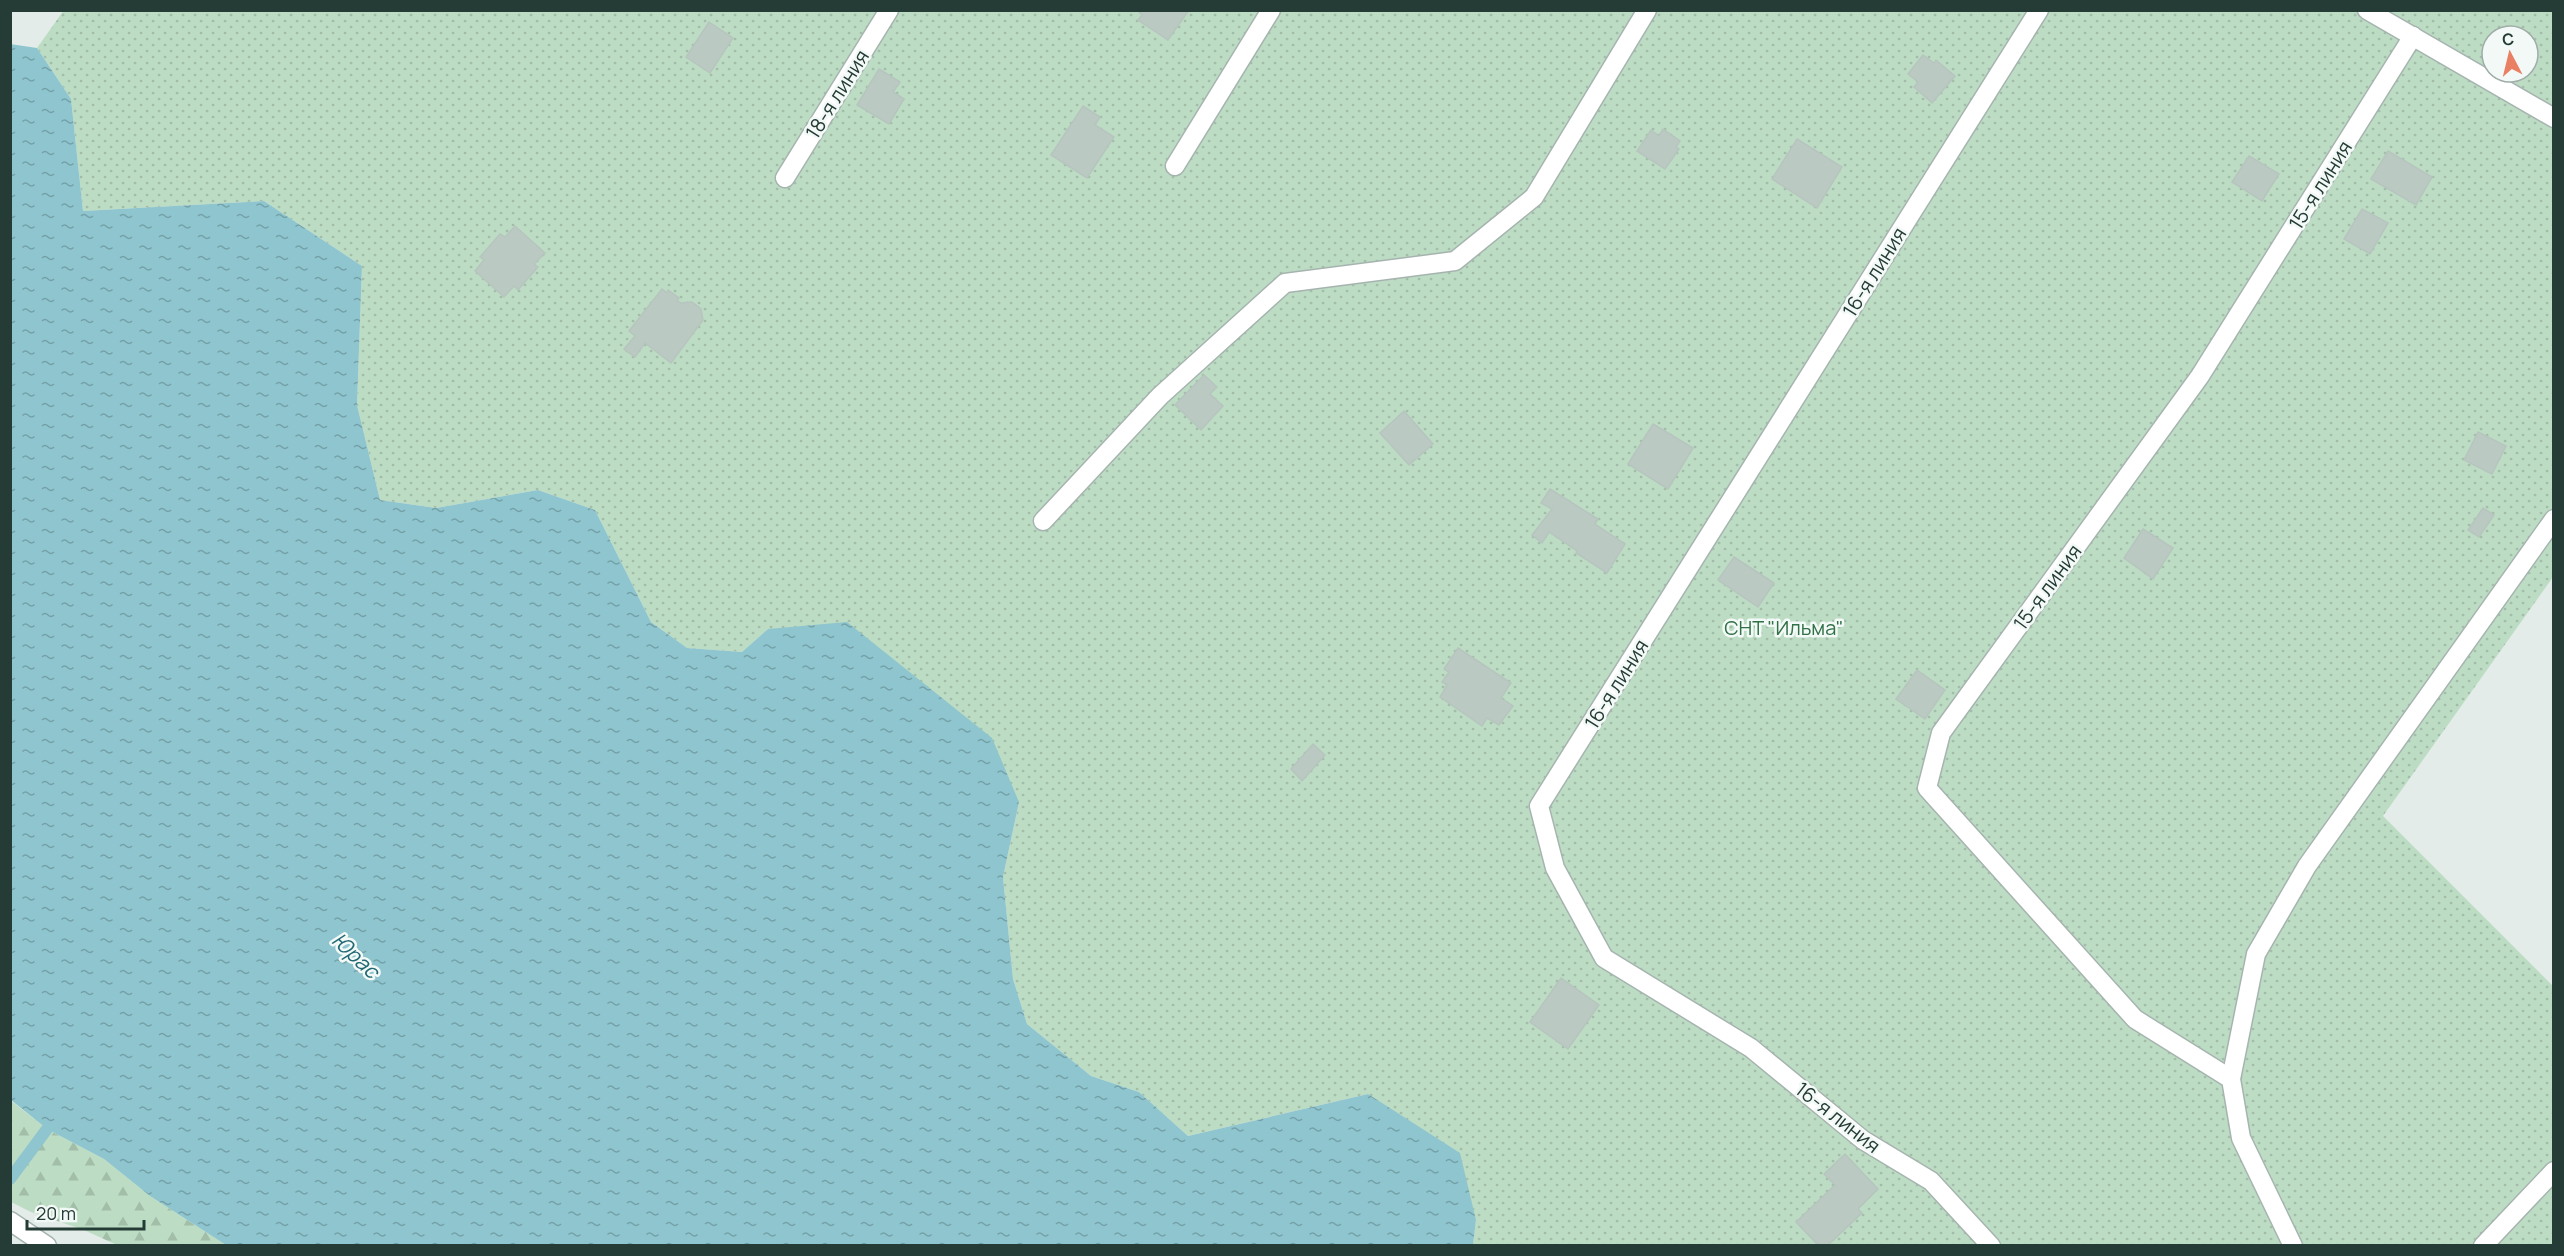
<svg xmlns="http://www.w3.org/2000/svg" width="2564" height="1256" viewBox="0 0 2564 1256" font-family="Manrope,sans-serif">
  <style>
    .grass { fill: url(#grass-dots); fill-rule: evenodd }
    .forest { fill: url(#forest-firs) }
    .water { fill: url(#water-ripples) }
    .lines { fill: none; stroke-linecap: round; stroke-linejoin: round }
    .stream { stroke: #8ec5ce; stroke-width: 12 }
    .building { fill: #bbc9c3; stroke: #b6c5be; stroke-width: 1.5 }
    .lane-casing { stroke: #a6b4af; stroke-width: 21 }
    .street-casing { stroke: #a6b4af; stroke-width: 21 }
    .lane { stroke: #fff; stroke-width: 18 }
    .street { stroke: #fff; stroke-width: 18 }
    .labels { text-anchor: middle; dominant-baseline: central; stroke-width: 5; stroke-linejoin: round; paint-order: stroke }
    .street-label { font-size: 20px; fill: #243c35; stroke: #f3f9f6 }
    .park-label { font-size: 20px; fill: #307147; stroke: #f3f9f6 }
    .water-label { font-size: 21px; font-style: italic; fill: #216975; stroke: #f3f9f6 }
  </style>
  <defs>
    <pattern id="grass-dots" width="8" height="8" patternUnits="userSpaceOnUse" patternTransform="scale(1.5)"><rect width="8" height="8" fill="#bddcc4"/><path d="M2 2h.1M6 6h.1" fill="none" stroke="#a2bea9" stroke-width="1.8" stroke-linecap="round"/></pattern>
    <pattern id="forest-firs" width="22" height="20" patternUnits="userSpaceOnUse" patternTransform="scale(1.5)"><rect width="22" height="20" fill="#bddcc4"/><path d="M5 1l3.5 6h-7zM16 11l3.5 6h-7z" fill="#a2bea9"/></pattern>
    <pattern id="water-ripples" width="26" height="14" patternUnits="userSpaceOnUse" patternTransform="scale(1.5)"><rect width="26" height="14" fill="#8ec5ce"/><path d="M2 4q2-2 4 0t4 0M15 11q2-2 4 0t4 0" fill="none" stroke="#74a1a8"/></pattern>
  </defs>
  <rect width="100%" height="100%" fill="#e3ece8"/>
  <path class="grass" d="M 64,10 L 2553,11 L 2553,577 L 2383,816 L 2553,986 L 2553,1245 L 1473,1245 L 1476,1220 L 1368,1094 L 1188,1136 L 1139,1092 L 1091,1076 L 1027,1024 L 1013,979 L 1003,877 L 1019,802 L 768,629 L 742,652 L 687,648 L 651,622 L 595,510 L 538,490 L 436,508 L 380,500 L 357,405 L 362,266 L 264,201 L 83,211 L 71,99 L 37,48 ZM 2492,36 L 2528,36 L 2528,72 L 2492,72 Z"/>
  <path class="forest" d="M 10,1100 L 47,1129 L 104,1159 L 150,1196 L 226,1245 L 117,1245 L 84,1230 L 31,1212 L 11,1202 Z"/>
  <path class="water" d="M 10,44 L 37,48 L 71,99 L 83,211 L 264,201 L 362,266 L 357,405 L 380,500 L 436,508 L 538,490 L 595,510 L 651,622 L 687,648 L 742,652 L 768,629 L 847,622 L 992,738 L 1019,802 L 1003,877 L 1013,979 L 1027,1024 L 1091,1076 L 1139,1092 L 1188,1136 L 1368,1094 L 1460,1153 L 1476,1220 L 1473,1245 L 226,1245 L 150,1196 L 104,1159 L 47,1129 L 11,1100 Z"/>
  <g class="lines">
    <path class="stream" d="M 10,1179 L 47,1129"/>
  </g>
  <g class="building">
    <path d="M 1137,10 L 1189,10 L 1168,40 L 1138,20 L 1142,15 Z"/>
    <path d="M 709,22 L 733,38 L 710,73 L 686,57 Z"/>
    <path d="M 1923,55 L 1934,63 L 1936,60 L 1955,76 L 1932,103 L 1914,87 L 1918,82 L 1908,74 Z"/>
    <path d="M 879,69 L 900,82 L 893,92 L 904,99 L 889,124 L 857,105 Z"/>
    <path d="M 1083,106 L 1100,117 L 1095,125 L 1114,137 L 1087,178 L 1051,155 Z"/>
    <path d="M 1663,129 L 1680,141 L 1676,147 L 1679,149 L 1665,169 L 1637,151 L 1651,130 L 1659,136 Z"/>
    <path d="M 1797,139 L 1842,167 L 1817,208 L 1772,179 Z"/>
    <path d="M 2388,151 L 2432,177 L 2416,205 L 2371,179 Z"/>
    <path d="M 2249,156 L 2279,174 L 2262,201 L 2232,182 Z"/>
    <path d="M 2362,209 L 2388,223 L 2370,254 L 2344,239 Z"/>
    <path d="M 515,226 L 545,253 L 534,264 L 538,267 L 518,290 L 514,286 L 504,297 L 475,271 L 484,260 L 480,257 L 500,234 L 505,237 Z"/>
    <path d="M 662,289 L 667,293 L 668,290 L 679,298 L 677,301 L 681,303 L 692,302 L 701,309 L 703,320 L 671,363 L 645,343 L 635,357 L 624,349 L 635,336 L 629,331 Z"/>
    <path d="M 1204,375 L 1217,387 L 1210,394 L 1223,406 L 1201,430 L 1175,405 Z"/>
    <path d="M 1404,411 L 1433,444 L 1409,465 L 1380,433 Z"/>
    <path d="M 1653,424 L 1693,448 L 1668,489 L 1628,464 Z"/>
    <path d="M 2478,432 L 2506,446 L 2492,474 L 2464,460 Z"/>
    <path d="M 1550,489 L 1598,519 L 1595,524 L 1625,544 L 1607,573 L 1576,553 L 1577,551 L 1549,532 L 1542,543 L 1532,535 L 1552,509 L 1541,503 Z"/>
    <path d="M 2483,508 L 2494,515 L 2479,537 L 2468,530 Z"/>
    <path d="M 2143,529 L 2173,548 L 2153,579 L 2124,558 Z"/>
    <path d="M 1734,557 L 1774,583 L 1758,607 L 1718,580 Z"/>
    <path d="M 1458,648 L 1511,683 L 1501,698 L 1513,706 L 1499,725 L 1487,718 L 1482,726 L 1440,697 L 1447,685 L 1442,682 L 1449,672 L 1444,669 Z"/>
    <path d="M 1917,670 L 1945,690 L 1925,719 L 1896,699 Z"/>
    <path d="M 1313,744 L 1325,755 L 1302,781 L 1291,769 Z"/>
    <path d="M 1561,978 L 1599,1005 L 1568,1049 L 1530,1022 Z"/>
    <path d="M 1845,1154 L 1878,1189 L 1858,1209 L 1862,1213 L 1827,1246 L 1819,1246 L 1796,1222 L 1835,1185 L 1824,1174 Z"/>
  </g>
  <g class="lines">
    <defs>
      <g id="lane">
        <path d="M 1175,166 L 1271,10"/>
        <path d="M 785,178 L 889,10"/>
        <path d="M 1043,521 L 1160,396 L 1285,283 L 1455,261 L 1534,197 L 1647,10"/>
        <path d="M 2231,1079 L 2135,1019 L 1927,788 L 1941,733 L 2200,376 L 2413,36"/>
        <path d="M 1991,1246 L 1931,1181 L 1863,1140 L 1751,1048 L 1604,958 L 1555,868 L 1539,806 L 2039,10"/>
        <path d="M 2483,1246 L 2554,1171"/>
      </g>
      <g id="street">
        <path d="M 2367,10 L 2554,118"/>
        <path d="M 10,1221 L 47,1246"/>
        <path d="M 2293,1246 L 2241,1138 L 2231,1079 L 2256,954 L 2307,866 L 2554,519"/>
      </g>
    </defs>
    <use href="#lane" class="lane-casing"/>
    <use href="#street" class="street-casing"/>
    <use href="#lane" class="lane"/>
    <use href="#street" class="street"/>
  </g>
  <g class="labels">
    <g class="street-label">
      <text transform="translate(837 94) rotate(-58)">18-я линия</text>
      <text transform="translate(2320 185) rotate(-58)">15-я линия</text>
      <text transform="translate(1874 272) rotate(-58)">16-я линия</text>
      <text transform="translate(2047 587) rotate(-54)">15-я линия</text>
      <text transform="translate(1616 684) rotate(-58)">16-я линия</text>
      <text transform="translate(1838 1117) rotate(38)">16-я линия</text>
    </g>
    <g class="park-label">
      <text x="1784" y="627">СНТ "Ильма"</text>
    </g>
    <g class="water-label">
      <text transform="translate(356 955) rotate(43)">Юрас</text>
    </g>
  </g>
  <rect width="2564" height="1256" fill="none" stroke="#243c35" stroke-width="24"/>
  <g transform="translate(2510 54) rotate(353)"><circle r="28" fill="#f3f9f6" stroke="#a0ada9" stroke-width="1.5"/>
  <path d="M0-4.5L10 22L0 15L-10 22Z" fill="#ea8063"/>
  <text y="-9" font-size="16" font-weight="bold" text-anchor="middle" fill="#243c35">С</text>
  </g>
  <path d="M27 1220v9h117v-9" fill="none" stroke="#243c35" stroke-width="3"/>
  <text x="36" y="1220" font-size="18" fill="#243c35" stroke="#f3f9f6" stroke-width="4.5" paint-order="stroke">20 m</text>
</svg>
